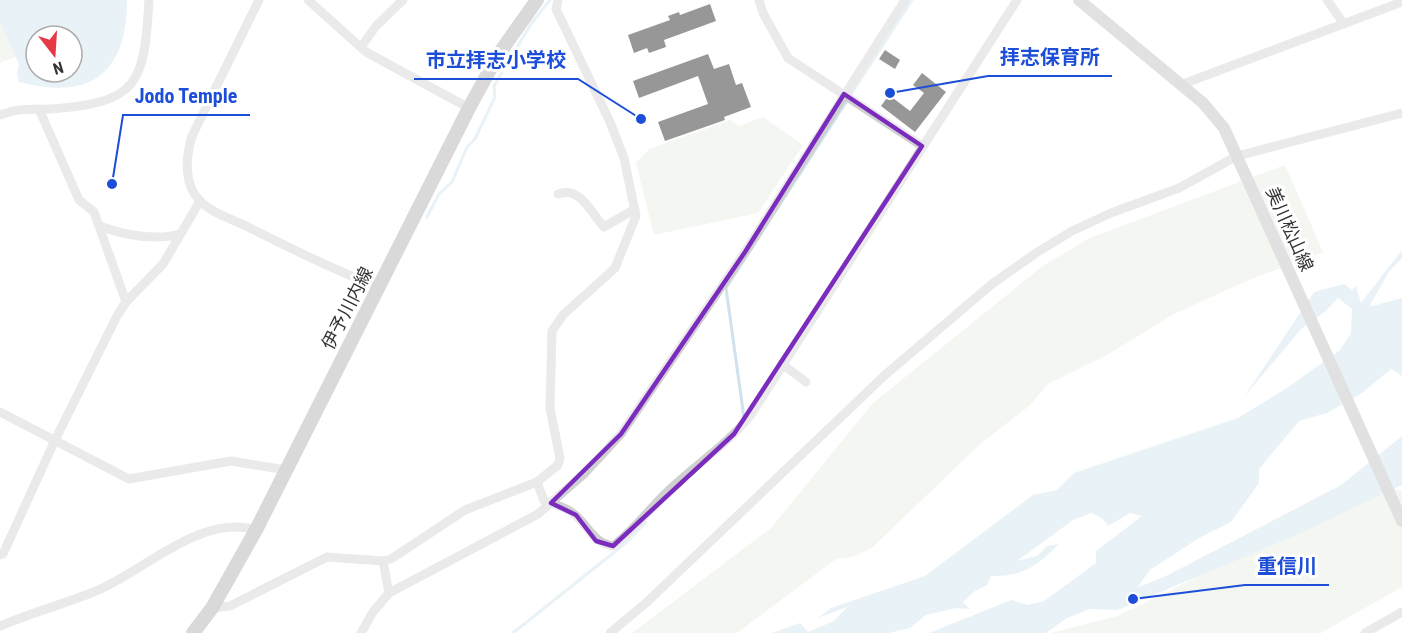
<svg xmlns="http://www.w3.org/2000/svg" width="1402" height="633" viewBox="0 0 1402 633" font-family="'Roboto Condensed','Noto Sans JP',sans-serif">
  <style>
    .green { fill: #e6ecdf }
    .water { fill: #cfe2ee; fill-rule: evenodd }
    .lines { fill: none; stroke-linecap: round; stroke-linejoin: round }
    .stream { stroke: #cfe2ee; stroke-width: 3 }
    .building { fill: #1a1a1a }
    .minor { stroke: #d0d0d0; stroke-width: 9 }
    .secondary { stroke: #bdbdbd; stroke-width: 12 }
    .primary { stroke: #ababab; stroke-width: 14 }
    .marked { fill: none; stroke: #7b2cbf; stroke-width: 4.5; stroke-linejoin: round }
    .labels { text-anchor: middle; dominant-baseline: central; stroke-width: 6; stroke-linejoin: round; paint-order: stroke }
    .street-label { font-size: 18px; fill: #333; stroke: #fff }
    .leader { fill: none; stroke: #1d4ed8; stroke-width: 2 }
    .callout-dot { fill: #1d4ed8; stroke: #fff; stroke-width: 2 }
    .callout-label { font-size: 20px; text-anchor: middle; font-weight: bold; fill: #1d4ed8; stroke: #fff; stroke-width: 6; stroke-linejoin: round; paint-order: stroke }
  </style>
  <rect width="100%" height="100%" fill="#fff"/>
  <g class="green">
    <path d="M 0,23 L 16,57 L 1,62 L 0,68 Z"/>
    <path d="M 763,117 L 803,145 L 758,213 L 654,235 L 636,163 L 649,149 L 730,120 L 739,126 Z"/>
    <path d="M 1285,165 L 1323,252 L 1251,279 L 1174,314 L 1107,355 L 1048,384 L 1029,406 L 979,445 L 873,547 L 855,556 L 836,559 L 737,633 L 632,633 L 771,528 L 873,403 L 1044,265 L 1090,238 Z"/>
    <path d="M 1368,482 L 1402,491 L 1402,587 L 1321,633 L 1051,633 L 1117,616 L 1151,600 L 1237,557 Z"/>
  </g>
  <g class="water">
    <path d="M 0,0 L 127,0 C 127,73 91,101 19,82 L 17,74 L 19,64 L 0,23 ZM 36,36 L 72,36 L 72,72 L 36,72 Z"/>
    <path d="M 1402,250 L 1402,258 L 1388,273 L 1369,307 L 1402,298 L 1402,376 L 1391,369 L 1362,393 L 1327,413 L 1299,421 L 1259,469 L 1259,483 L 1231,522 L 1199,538 L 1150,570 L 1137,588 L 1168,575 L 1341,485 L 1402,436 L 1402,485 L 1294,536 L 1118,610 L 1090,609 L 1067,618 L 1046,633 L 929,633 L 1011,600 L 1028,605 L 1044,601 L 1096,563 L 1096,551 L 1142,516 L 1130,513 L 1108,526 L 1102,518 L 1091,513 L 1073,520 L 1017,561 L 1037,556 L 1047,546 L 1059,544 C 1037,566 1023,577 991,576 L 987,585 L 975,591 L 963,602 L 970,609 L 956,608 L 926,615 L 910,628 L 889,633 L 772,633 L 800,623 L 808,632 L 834,621 L 847,607 L 818,618 L 831,608 L 925,576 L 1033,495 L 1057,490 L 1074,473 L 1238,418 L 1287,388 L 1340,350 L 1351,333 L 1352,309 L 1338,298 L 1326,311 L 1301,329 L 1244,397 L 1314,292 L 1344,284 L 1352,290 L 1356,286 L 1361,303 Z"/>
  </g>
  <g class="lines">
    <g class="stream">
      <path d="M 427,217 L 439,194 L 452,182 L 467,147 L 475,139 L 495,97 L 494,86 L 531,24 L 550,0"/>
      <path d="M 744,418 L 726,288 L 912,0"/>
      <path d="M 513,633 L 627,542 L 646,522"/>
    </g>
  </g>
  <g class="building">
    <path d="M 710,4 L 716,21 L 664,40 L 666,47 L 649,53 L 647,48 L 634,53 L 628,35 L 670,20 L 668,16 L 679,12 L 680,15 Z"/>
    <path d="M 885,50 L 900,60 L 895,69 L 879,59 Z"/>
    <path d="M 708,54 L 714,69 L 729,64 L 736,85 L 742,83 L 751,107 L 724,117 L 725,120 L 665,141 L 658,122 L 708,104 L 698,76 L 639,98 L 633,81 Z"/>
    <path d="M 922,73 L 946,92 L 915,132 L 881,106 L 889,95 L 910,111 L 924,93 L 913,85 Z"/>
  </g>
  <g class="lines">
    <g class="minor">
      <path d="M 259,0 L 192,136 C 186,156 183,184 200,201 C 211,212 230,219 244,225 C 288,247 332,269 378,287"/>
      <path d="M 308,0 L 366,52 L 469,108"/>
      <path d="M 759,0 L 763,13 L 788,58 L 922,146"/>
      <path d="M 1327,0 L 1344,24"/>
      <path d="M 361,47 L 376,26 L 403,0"/>
      <path d="M 1183,84 L 1402,2"/>
      <path d="M 39,109 L 79,200 L 94,212 L 126,302"/>
      <path d="M 0,115 C 22,107 28,110 50,109 C 139,103 144,84 149,0"/>
      <path d="M 558,194 C 581,186 591,213 604,227 L 635,209"/>
      <path d="M 100,226 C 124,235 155,241 180,234"/>
      <path d="M 782,364 L 806,382"/>
      <path d="M 0,412 L 129,479 L 231,461 L 286,470"/>
      <path d="M 537,482 L 544,501 C 555,505 565,506 574,514 C 589,526 592,542 613,546 C 633,531 647,512 665,494 C 692,467 726,446 750,416 L 1017,0"/>
      <path d="M 0,555 L 3,554 L 55,440 L 117,316 L 126,302 L 163,264 L 200,201"/>
      <path d="M 383,561 L 389,593"/>
      <path d="M 212,608 L 230,606 L 327,557 L 383,561 L 391,559 L 465,510 L 537,482 L 558,465 L 560,458 L 550,408 L 552,331 L 563,315 L 615,268 L 636,216 L 624,158 L 610,122 L 556,9 L 558,0"/>
      <path d="M 0,626 C 31,613 64,604 96,591 C 143,572 201,513 256,530"/>
      <path d="M 361,633 L 373,612 L 389,593 L 538,514 L 585,473 L 621,434 L 745,252 L 905,0"/>
      <path d="M 610,633 L 647,602 L 885,375 L 992,284 L 1036,253 L 1072,231 L 1111,213 L 1179,188 L 1237,156 L 1402,113"/>
      <path d="M 1365,633 L 1402,612"/>
    </g>
    <path class="secondary" d="M 1079,0 L 1203,103 L 1224,128 L 1402,521"/>
    <path class="primary" d="M 193,633 L 212,608 L 256,530 L 469,108 L 498,55 L 537,0"/>
  </g>
  <path d="M0 0H1402V633H0ZM 844,94 L 922,146 L 734,434 L 613,546 L 596,541 L 576,515 L 551,503 L 621,434 L 745,252 Z" fill="#fff" fill-opacity=".55" fill-rule="evenodd"/>
  <path class="marked" d="M 844,94 L 922,146 L 734,434 L 613,546 L 596,541 L 576,515 L 551,503 L 621,434 L 745,252 Z"/>
  <g class="labels">
    <g class="street-label">
      <text transform="translate(1290 229) rotate(66)">美川松山線</text>
      <text transform="translate(347 308) rotate(-63)">伊予川内線</text>
    </g>
  </g>
  <path class="leader" d="M890 93L988 76H1112M641 119L578 79H414M112 184L123 115H250M1133 599L1245 585H1329"/>
  <g class="callout-dot">
    <circle cx="890" cy="93" r="6"/>
    <circle cx="641" cy="119" r="6"/>
    <circle cx="112" cy="184" r="6"/>
    <circle cx="1133" cy="599" r="6"/>
  </g>
  <g class="callout-label">
    <text x="1050" y="64">拝志保育所</text>
    <text x="496" y="67">市立拝志小学校</text>
    <text x="186" y="103">Jodo Temple</text>
    <text x="1287" y="573">重信川</text>
  </g>
  <g transform="translate(54 54) rotate(163)"><circle r="28" fill="#ffffff" stroke="#adadad" stroke-width="1.5"/>
  <path d="M0-4.5L10 22L0 15L-10 22Z" fill="#e63946"/>
  <text y="-9" font-size="16" font-weight="bold" text-anchor="middle" fill="#333333">N</text>
  </g>
</svg>
